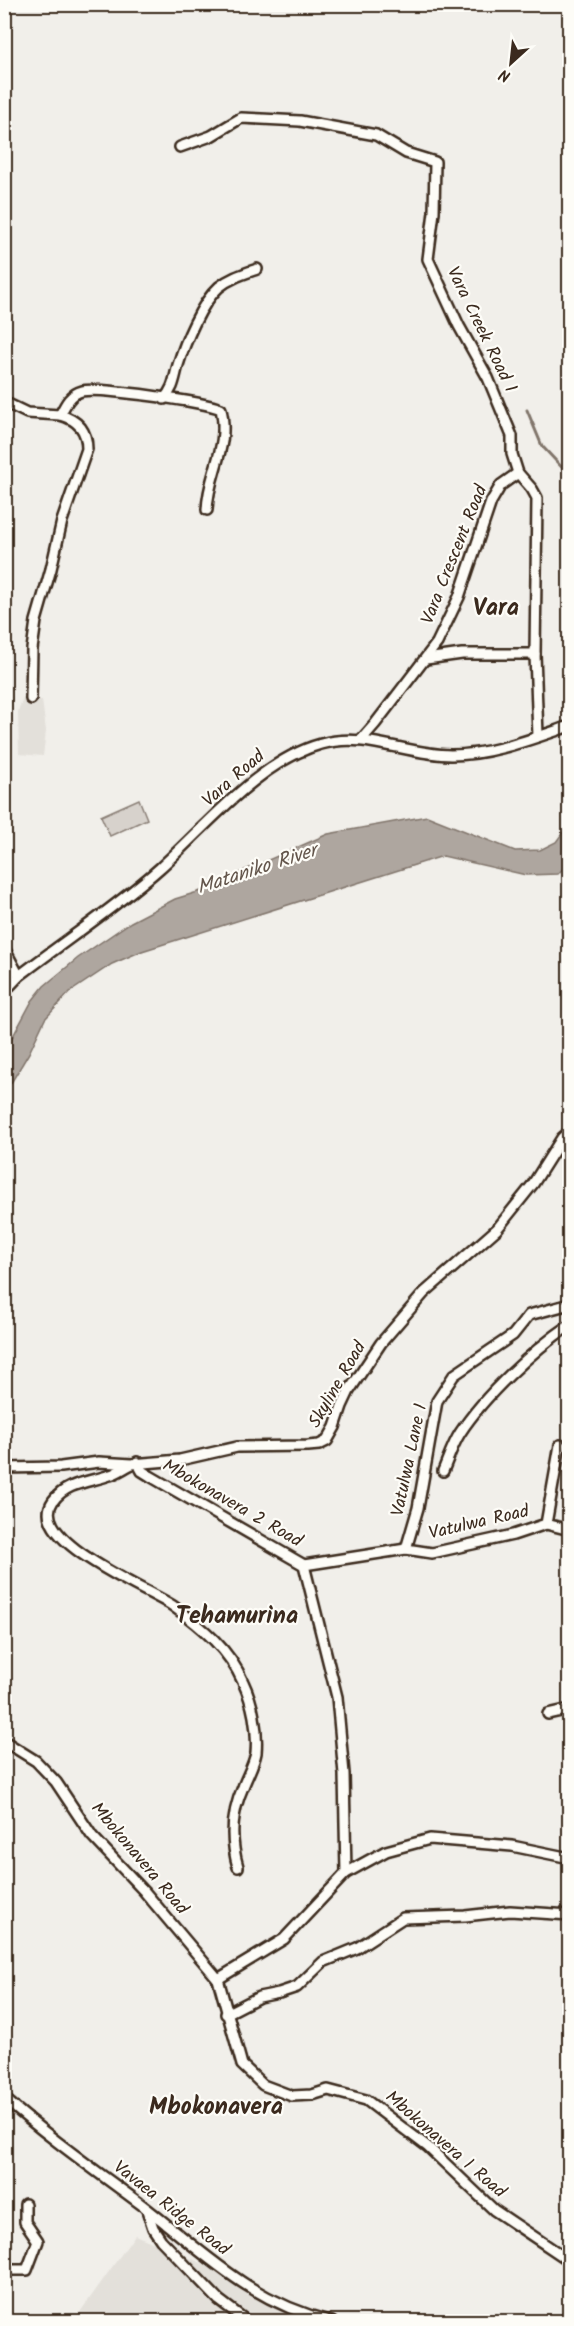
<svg xmlns="http://www.w3.org/2000/svg" width="574" height="2326" viewBox="0 0 574 2326" font-family="Kalam,sans-serif">
  <style>
    .built { fill: #e3e0da }
    .green { fill: #d7d2cc; stroke: #897e75; stroke-width: 1.5 }
    .water { fill: #aea69f; stroke: #80746b; stroke-width: 1.5 }
    .lines { fill: none; stroke-linecap: round; stroke-linejoin: round }
    .stream { stroke: #80746b; stroke-width: 3 }
    .minor-casing { stroke: #3b2a1e; stroke-width: 14 }
    .minor { stroke: #fdfcf7; stroke-width: 9 }
    .labels { text-anchor: middle; dominant-baseline: central; stroke-width: 4.5; stroke-linejoin: round; paint-order: stroke }
    .street-label { font-size: 18px; fill: #3b2a1e; stroke: #fdfcf7 }
    .water-label { font-size: 20px; font-style: italic; fill: #63554b; stroke: #fdfcf7 }
    .district-label { font-size: 24px; font-weight: bold; fill: #3b2a1e; stroke: #fdfcf7 }
  </style>
  <rect width="100%" height="100%" fill="#f1efea"/>
  <filter id="ink" filterUnits="userSpaceOnUse"><feTurbulence type="fractalNoise" baseFrequency=".0167" numOctaves="2"/><feDisplacementMap in="SourceGraphic" scale="12" xChannelSelector="R" yChannelSelector="G"/><feConvolveMatrix kernelMatrix="1 2 1 2 8 2 1 2 1" color-interpolation-filters="sRGB"/></filter>
  <g filter="url(#ink)">
    <g class="built">
      <path d="M 23,698 L 42,700 L 46,731 L 43,756 L 19,754 L 18,712 Z"/>
      <path d="M 135,2235 L 339,2321 L 73,2322 Z"/>
    </g>
    <path class="green" d="M 139,799 L 147,819 L 110,836 L 101,816 Z"/>
    <path class="water" d="M 427,816 L 515,851 L 540,850 L 556,842 L 569,824 L 569,862 L 558,874 L 526,875 L 443,856 L 142,951 L 112,964 L 70,992 L 45,1019 L 29,1053 L 5,1093 L 5,1051 L 32,1001 L 44,986 L 78,958 L 131,922 L 175,899 L 214,887 L 243,871 L 328,834 Z"/>
    <g class="lines">
      <path class="stream" d="M 527,410 L 542,446 L 570,476"/>
      <defs>
        <g id="minor">
          <path d="M 180,147 L 211,136 L 241,118 L 300,121 L 376,135 L 406,153 L 435,162 L 434,212 L 428,259 L 459,326 L 488,378 L 512,436 L 512,454 L 518,473 L 532,489 L 537,498 L 535,654 L 538,736"/>
          <path d="M 164,399 C 174,388 174,379 178,365 C 185,342 201,303 219,287 C 230,278 243,274 257,269"/>
          <path d="M 4,402 L 27,413 L 60,415 C 65,405 70,394 82,391 C 98,387 205,402 221,409 C 230,447 208,473 207,510"/>
          <path d="M 426,659 L 462,654 L 535,654"/>
          <path d="M 31,699 L 32,649 L 36,621 L 51,569 L 62,521 L 87,449 C 87,430 78,420 60,415"/>
          <path d="M 361,740 L 375,724 L 437,643 L 459,597 L 491,502 L 501,485 L 518,473"/>
          <path d="M 4,948 L 19,976"/>
          <path d="M 4,992 L 19,976 C 66,940 116,907 160,868 C 207,826 259,761 321,744 C 365,731 406,755 451,755 C 491,755 531,739 570,726"/>
          <path d="M 137,1462 L 142,1471 L 150,1476 L 304,1565 L 337,1697 L 344,1774 L 346,1873"/>
          <path d="M 130,1465 C 124,1468 117,1473 110,1475 C 90,1482 67,1482 53,1501 C 26,1540 150,1590 173,1606 C 202,1627 229,1649 243,1682 C 253,1703 258,1730 256,1753 C 254,1764 247,1776 243,1787 C 231,1814 230,1839 238,1867"/>
          <path d="M 4,1468 L 61,1467 L 99,1462 L 132,1464 L 180,1460 L 237,1447 L 308,1446 L 319,1445 L 327,1441 L 335,1427 L 342,1406 L 349,1391 L 381,1343 L 424,1293 L 497,1229 L 533,1184 L 562,1138 L 570,1131"/>
          <path d="M 443,1471 C 448,1459 453,1444 460,1433 C 484,1396 533,1350 570,1325"/>
          <path d="M 546,1524 L 570,1530"/>
          <path d="M 406,1549 L 418,1508 L 437,1401 L 454,1375 L 513,1335 L 529,1315 L 570,1304"/>
          <path d="M 304,1565 L 406,1549 L 432,1553 L 513,1535 L 546,1524 L 560,1445"/>
          <path d="M 548,1714 L 570,1709"/>
          <path d="M 4,1741 L 36,1761 L 56,1782 L 92,1836 L 144,1891 L 218,1979 L 242,2065 L 263,2085 L 292,2096 L 312,2095 L 328,2090 L 366,2100 L 428,2147 L 494,2210 L 570,2261"/>
          <path d="M 218,1979 L 284,1939 L 346,1873 L 386,1851 L 430,1839 L 512,1846 L 570,1858"/>
          <path d="M 226,2014 L 259,1997 L 279,1993 L 297,1987 L 323,1962 L 357,1948 L 403,1918 L 465,1916 L 510,1911 L 570,1915"/>
          <path d="M 4,2098 C 49,2138 98,2172 146,2208 C 209,2257 250,2301 332,2322"/>
          <path d="M 147,2210 L 153,2228 L 161,2240 L 219,2300 L 248,2322"/>
          <path d="M 4,2272 L 6,2270 L 27,2270 L 38,2241 L 25,2222 L 25,2204"/>
        </g>
      </defs>
      <use href="#minor" class="minor-casing"/>
      <use href="#minor" class="minor"/>
    </g>
  </g>
  <g class="labels">
    <g class="street-label">
      <text transform="translate(481 330) rotate(64)">Vara Creek Road 1</text>
      <text transform="translate(455 555) rotate(-68)">Vara Crescent Road</text>
      <text transform="translate(234 779) rotate(-41)">Vara Road</text>
      <text transform="translate(338 1385) rotate(-60)">Skyline Road</text>
      <text transform="translate(410 1460) rotate(-78)">Vatulwa Lane 1</text>
      <text transform="translate(232 1504) rotate(30)">Mbokonavera 2 Road</text>
      <text transform="translate(479 1523) rotate(-13)">Vatulwa Road</text>
      <text transform="translate(139 1859) rotate(50)">Mbokonavera Road</text>
      <text transform="translate(445 2145) rotate(41)">Mbokonavera 1 Road</text>
      <text transform="translate(171 2209) rotate(38)">Vavaea Ridge Road</text>
    </g>
    <g class="water-label">
      <text transform="translate(257 870) rotate(-18)">Mataniko River</text>
    </g>
    <g class="district-label">
      <text x="496" y="608">Vara</text>
      <text x="237" y="1616">Tehamurina</text>
      <text x="216" y="2107">Mbokonavera</text>
    </g>
  </g>
  <rect width="574" height="2326" fill="none" stroke="#fdfcf7" stroke-width="24"/>
  <rect x="12" y="12" width="550" height="2302" fill="none" stroke="#3b2a1e" stroke-width="2" filter="url(#ink)"/>
  <g transform="translate(511 63) rotate(207)" stroke="#fdfcf7" stroke-width="4.5" paint-order="stroke">
  <path d="M0-4.5L10 22L0 15L-10 22Z" fill="#3b2a1e"/>
  <text y="-9" font-size="16" font-weight="bold" text-anchor="middle" fill="#3b2a1e">N</text>
  </g>
</svg>
